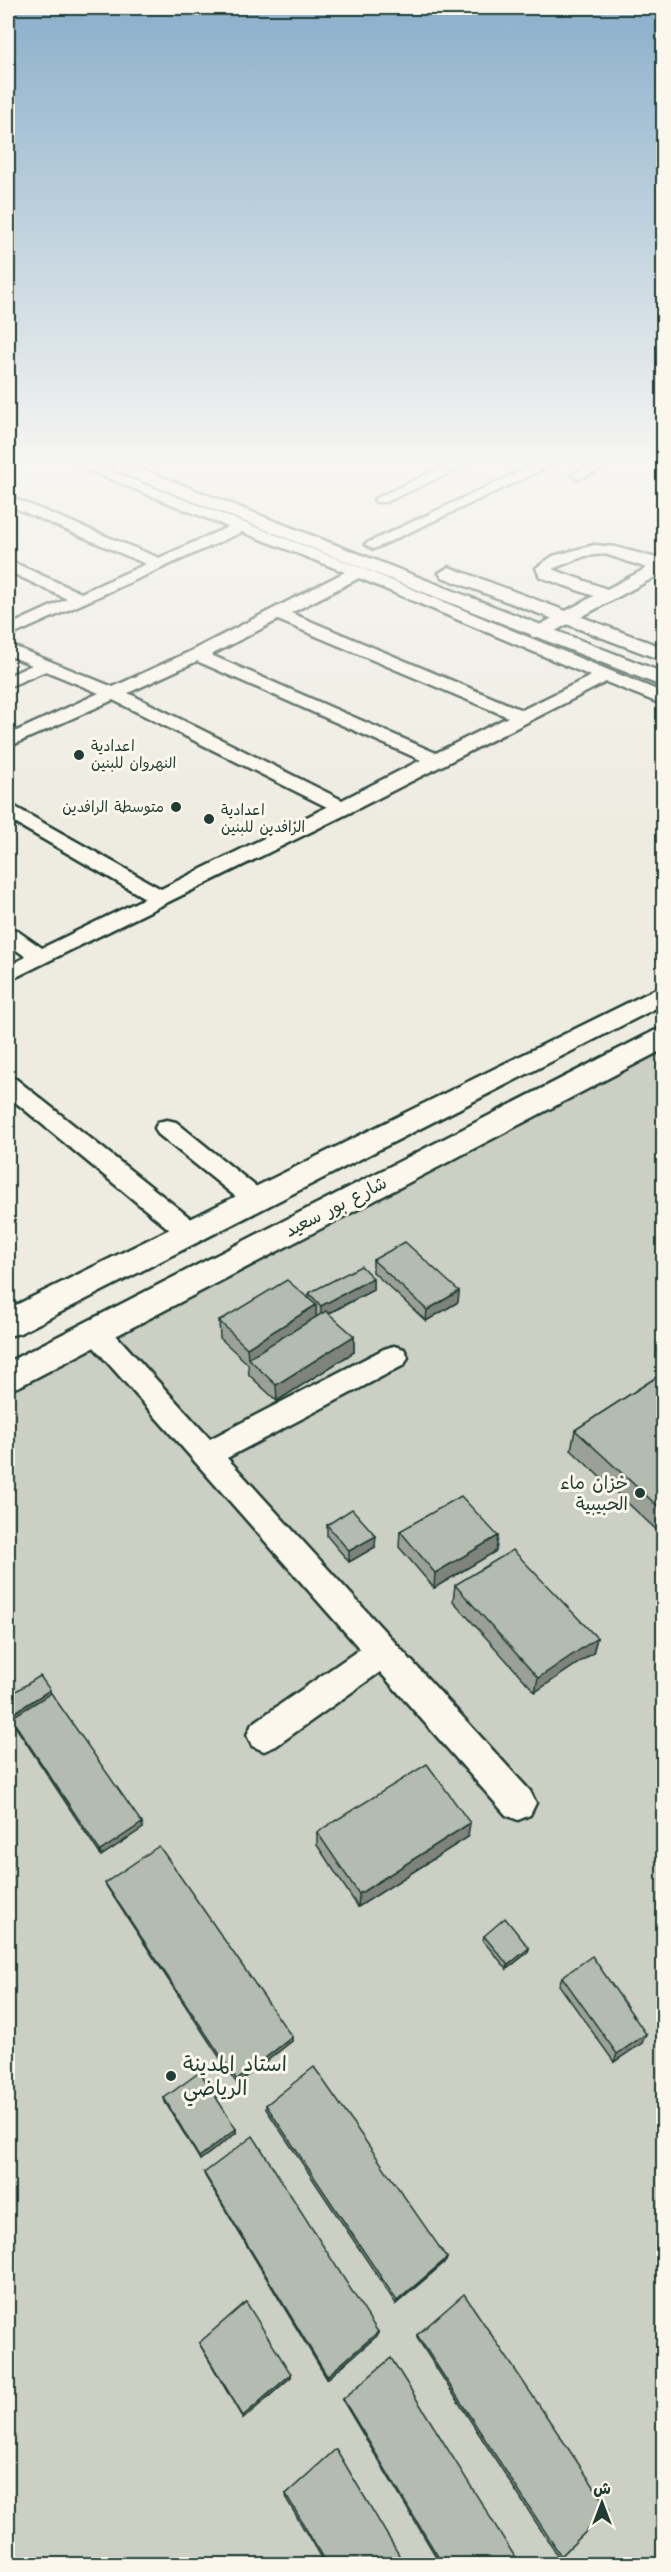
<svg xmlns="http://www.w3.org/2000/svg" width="671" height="2572" viewBox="0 0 671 2572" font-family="'Architects Daughter','Playpen Sans Arabic',sans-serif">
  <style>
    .green { fill: #cbcfc4; stroke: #75867c; stroke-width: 1.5 }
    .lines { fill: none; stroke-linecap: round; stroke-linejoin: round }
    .minor-casing { stroke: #1f3d34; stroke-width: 5 }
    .major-casing { stroke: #1f3d34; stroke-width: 5 }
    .minor { fill: #fbf7ec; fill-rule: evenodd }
    .major { fill: #fbf7ec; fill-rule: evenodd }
    .wall { fill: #9ba197; stroke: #1f3d34; stroke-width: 1.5 }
    .shaded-wall { fill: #7e837b; stroke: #1f3d34; stroke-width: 1.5 }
    .building { fill: #b4bbb0; stroke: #1f3d34; stroke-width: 1.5 }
    .poi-dot { fill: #1f3d34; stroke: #fbf7ec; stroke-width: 2 }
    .labels { text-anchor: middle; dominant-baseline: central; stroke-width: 6; stroke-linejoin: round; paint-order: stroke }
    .far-poi-label { font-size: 15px; fill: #1f3d34; stroke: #fbf7ec; text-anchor: start }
    .street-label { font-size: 18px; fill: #1f3d34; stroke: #fbf7ec }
    .poi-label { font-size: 18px; fill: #1f3d34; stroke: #fbf7ec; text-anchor: end }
    .near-poi-label { font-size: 21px; fill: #1f3d34; stroke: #fbf7ec; text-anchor: start }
  </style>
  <rect width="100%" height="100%" fill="#eeece1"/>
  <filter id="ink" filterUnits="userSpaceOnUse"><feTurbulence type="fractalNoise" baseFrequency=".0167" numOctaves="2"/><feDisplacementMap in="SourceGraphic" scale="12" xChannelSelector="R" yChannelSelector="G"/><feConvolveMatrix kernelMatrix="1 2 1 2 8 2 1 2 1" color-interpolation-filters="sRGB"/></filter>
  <g filter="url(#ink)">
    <path class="green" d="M 663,1036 L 663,2564 L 8,2564 L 8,1376 Z"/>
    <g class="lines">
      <defs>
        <g id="minor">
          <path d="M 78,466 L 97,466 L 364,569 L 664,693 L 664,705 L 606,682 L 351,812 L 8,981 L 8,966 L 26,957 L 8,944 L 8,929 L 16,930 L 42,948 L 145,898 L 8,819 L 8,805 L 15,807 L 161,889 L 327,807 L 113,700 L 8,747 L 8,735 L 99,693 L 46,671 L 8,687 L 8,676 L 32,665 L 8,655 L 8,644 L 113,687 L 191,651 L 345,572 L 242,532 L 8,637 L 8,626 L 67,599 L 8,571 L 8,560 L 81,593 L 146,564 L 8,505 L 8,496 L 159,558 L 228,527 ZM 359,578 L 591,676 L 522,710 L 291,613 ZM 278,620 L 508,717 L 436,753 L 211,655 ZM 197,661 L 421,760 L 342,800 L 128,693 Z"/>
          <path d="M 446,466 L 464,466 L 386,502 L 376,502 L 374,499 Z"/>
          <path d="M 532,466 L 550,466 L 378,547 L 373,549 L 365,544 Z"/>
          <path d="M 590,466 L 608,466 L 579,479 L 572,475 Z"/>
          <path d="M 594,545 L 615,547 L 664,560 L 664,572 L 544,637 L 532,637 L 530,633 L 532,629 L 594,596 L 540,577 L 536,568 L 553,556 ZM 605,554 L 647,568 L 607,589 L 552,569 L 585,556 Z"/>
          <path d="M 8,1076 L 16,1079 L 199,1225 L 203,1232 L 199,1239 L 190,1241 L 181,1239 L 8,1096 Z"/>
          <path d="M 167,1120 L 176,1122 L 264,1193 L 268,1199 L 264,1205 L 255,1208 L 246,1205 L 158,1134 L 155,1128 L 158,1122 Z"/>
          <path d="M 96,1321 L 106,1324 L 210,1439 L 384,1349 L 394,1346 L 404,1349 L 408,1357 L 404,1365 L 227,1458 L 530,1791 L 536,1803 L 530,1815 L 518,1820 L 506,1815 L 380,1672 L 276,1746 L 264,1751 L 252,1746 L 247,1735 L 252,1724 L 360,1649 L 86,1338 L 82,1331 L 86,1324 Z"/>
        </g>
        <g id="major">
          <path d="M 112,466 L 134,466 L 664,673 L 664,687 L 114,470 Z"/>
          <path d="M 449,567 L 664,648 L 664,661 L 442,577 L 439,573 Z"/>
          <path d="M 664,985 L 664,1004 L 20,1333 L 8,1336 L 8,1309 Z"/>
          <path d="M 664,1028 L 664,1049 L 20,1386 L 8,1390 L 8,1362 L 654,1031 Z"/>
        </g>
      </defs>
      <use href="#minor" class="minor-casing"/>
      <use href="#major" class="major-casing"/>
      <use href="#minor" class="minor"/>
      <use href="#major" class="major"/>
    </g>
    <g class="wall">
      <path d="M 373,1260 L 459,1291 L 458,1302 L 426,1321 L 373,1272 Z"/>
      <path d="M 373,1278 L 373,1290 L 328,1314 L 354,1336 L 354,1352 L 277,1401 L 249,1375 L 248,1364 L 220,1338 L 219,1321 L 309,1299 L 309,1293 Z"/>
      <path d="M 663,1373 L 663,1536 L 571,1450 L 575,1430 Z"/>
      <path d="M 327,1525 L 375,1547 L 349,1562 L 327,1536 Z"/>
      <path d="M 400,1531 L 498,1536 L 496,1551 L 434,1588 L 399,1547 Z"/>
      <path d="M 455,1585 L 597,1638 L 593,1653 L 535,1692 L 453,1601 Z"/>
      <path d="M 50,1694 L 143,1828 L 101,1856 L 13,1723 L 12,1720 L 11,1721 L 8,1716 L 8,1696 Z"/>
      <path d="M 317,1832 L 468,1837 L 358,1907 L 317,1845 Z"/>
      <path d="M 105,1883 L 292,2041 L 237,2084 L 107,1887 Z"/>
      <path d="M 484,1936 L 529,1948 L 528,1952 L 507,1969 L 483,1941 Z"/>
      <path d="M 562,1977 L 642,2043 L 614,2062 L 559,1985 Z"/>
      <path d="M 164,2098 L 236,2129 L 236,2133 L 200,2160 L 165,2102 Z"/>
      <path d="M 266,2105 L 447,2258 L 446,2261 L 396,2304 L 266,2109 Z"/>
      <path d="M 204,2173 L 378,2332 L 378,2335 L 327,2379 L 205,2176 Z"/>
      <path d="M 417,2335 L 609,2509 L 559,2558 L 417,2338 Z"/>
      <path d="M 199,2343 L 291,2374 L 291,2377 L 243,2419 Z"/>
      <path d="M 343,2399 L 520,2565 L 441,2565 L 343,2401 Z"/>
      <path d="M 286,2494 L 405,2565 L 325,2565 L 287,2500 Z"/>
    </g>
    <g class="shaded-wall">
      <path d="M 373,1278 L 373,1290 L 321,1317 L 321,1306 Z"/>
      <path d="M 459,1291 L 458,1302 L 426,1321 L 427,1310 Z"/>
      <path d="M 316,1305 L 316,1321 L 248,1358 L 247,1348 Z"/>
      <path d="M 354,1336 L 354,1352 L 277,1401 L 276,1385 Z"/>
      <path d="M 376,1536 L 375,1547 L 349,1562 L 349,1551 Z"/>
      <path d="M 498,1536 L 496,1551 L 434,1588 L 435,1573 Z"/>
      <path d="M 597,1638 L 593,1653 L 535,1692 L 538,1678 Z"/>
      <path d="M 50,1690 L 51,1696 L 11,1718 L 12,1720 L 11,1721 L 9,1716 Z"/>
      <path d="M 142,1823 L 143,1828 L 101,1856 L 100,1851 Z"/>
      <path d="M 470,1823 L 468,1837 L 358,1907 L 359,1894 Z"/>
      <path d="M 529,1948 L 528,1952 L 507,1969 L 508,1965 Z"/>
      <path d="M 646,2034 L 642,2043 L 614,2062 L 617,2054 Z"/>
      <path d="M 292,2037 L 292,2041 L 237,2084 L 237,2080 Z"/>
      <path d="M 236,2129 L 236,2133 L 200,2160 L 199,2157 Z"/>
      <path d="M 447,2258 L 446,2261 L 396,2304 L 397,2301 Z"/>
      <path d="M 378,2332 L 378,2335 L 327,2379 L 327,2376 Z"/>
      <path d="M 291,2374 L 291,2377 L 243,2419 L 243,2416 Z"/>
    </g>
    <g class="building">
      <path d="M 405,1242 L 459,1291 L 427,1310 L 373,1260 Z"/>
      <path d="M 361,1266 L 373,1278 L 321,1306 L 309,1293 Z"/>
      <path d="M 287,1280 L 316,1305 L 247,1348 L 219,1321 Z"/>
      <path d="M 326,1311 L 354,1336 L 276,1385 L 248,1358 Z"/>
      <path d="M 663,1373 L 663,1511 L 575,1430 Z"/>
      <path d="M 461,1496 L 498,1536 L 435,1573 L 400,1531 Z"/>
      <path d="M 352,1509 L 376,1536 L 349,1551 L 327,1525 Z"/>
      <path d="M 513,1550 L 597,1638 L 538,1678 L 455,1585 Z"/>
      <path d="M 40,1676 L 50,1690 L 9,1716 L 8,1714 L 8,1696 Z"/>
      <path d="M 51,1693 L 142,1823 L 100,1851 L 11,1718 Z"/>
      <path d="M 427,1764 L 470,1823 L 359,1894 L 317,1832 Z"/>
      <path d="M 159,1846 L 292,2037 L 237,2080 L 105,1883 Z"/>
      <path d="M 505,1918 L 529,1948 L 508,1965 L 484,1936 Z"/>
      <path d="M 592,1956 L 646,2034 L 617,2054 L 562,1977 Z"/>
      <path d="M 314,2067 L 447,2258 L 397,2301 L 266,2105 Z"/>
      <path d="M 200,2072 L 236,2129 L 199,2157 L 164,2098 Z"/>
      <path d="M 253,2136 L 378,2332 L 327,2376 L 204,2173 Z"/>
      <path d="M 464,2294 L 609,2509 L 561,2556 L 417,2335 Z"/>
      <path d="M 246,2302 L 291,2374 L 243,2416 L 199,2343 Z"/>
      <path d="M 391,2358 L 520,2565 L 443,2565 L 343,2399 Z"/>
      <path d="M 336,2449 L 405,2565 L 327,2565 L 286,2494 Z"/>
    </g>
  </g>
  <linearGradient id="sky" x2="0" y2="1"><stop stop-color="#8bafcb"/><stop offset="0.56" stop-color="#f7f6f2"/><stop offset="1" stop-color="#f7f6f2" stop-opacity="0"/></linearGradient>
  <rect width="671" height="826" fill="url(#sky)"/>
  <g class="poi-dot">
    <circle cx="79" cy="755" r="6"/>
    <circle cx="176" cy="807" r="6"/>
    <circle cx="209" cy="819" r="6"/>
    <circle cx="640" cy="1493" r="6"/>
    <circle cx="171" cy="2076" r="6"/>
  </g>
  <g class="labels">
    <g class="far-poi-label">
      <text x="91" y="746">اعدادية<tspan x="91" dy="17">النهروان للبنين</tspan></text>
      <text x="164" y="807" text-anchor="end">متوسطة الرافدين</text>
      <text x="221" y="810">اعدادية<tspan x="221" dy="17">الرافدين للبنين</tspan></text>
    </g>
    <g class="street-label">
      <text transform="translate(336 1207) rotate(-27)">شارع بور سعيد</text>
    </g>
    <g class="poi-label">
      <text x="628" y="1483">خزان ماء<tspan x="628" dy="21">الحبيبية</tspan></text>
    </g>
    <g class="near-poi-label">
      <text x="183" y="2064">استاد المدينة<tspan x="183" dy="24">الرياضي</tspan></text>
    </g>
  </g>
  <rect width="671" height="2572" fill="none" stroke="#fbf7ec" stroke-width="30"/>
  <rect x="15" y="15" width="641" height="2542" fill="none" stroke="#1f3d34" stroke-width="2" filter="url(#ink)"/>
  <g transform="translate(602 2503)" stroke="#fbf7ec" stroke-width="4.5" paint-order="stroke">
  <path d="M0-4.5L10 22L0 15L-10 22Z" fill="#1f3d34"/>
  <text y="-9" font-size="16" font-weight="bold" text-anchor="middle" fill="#1f3d34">ش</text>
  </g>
</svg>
